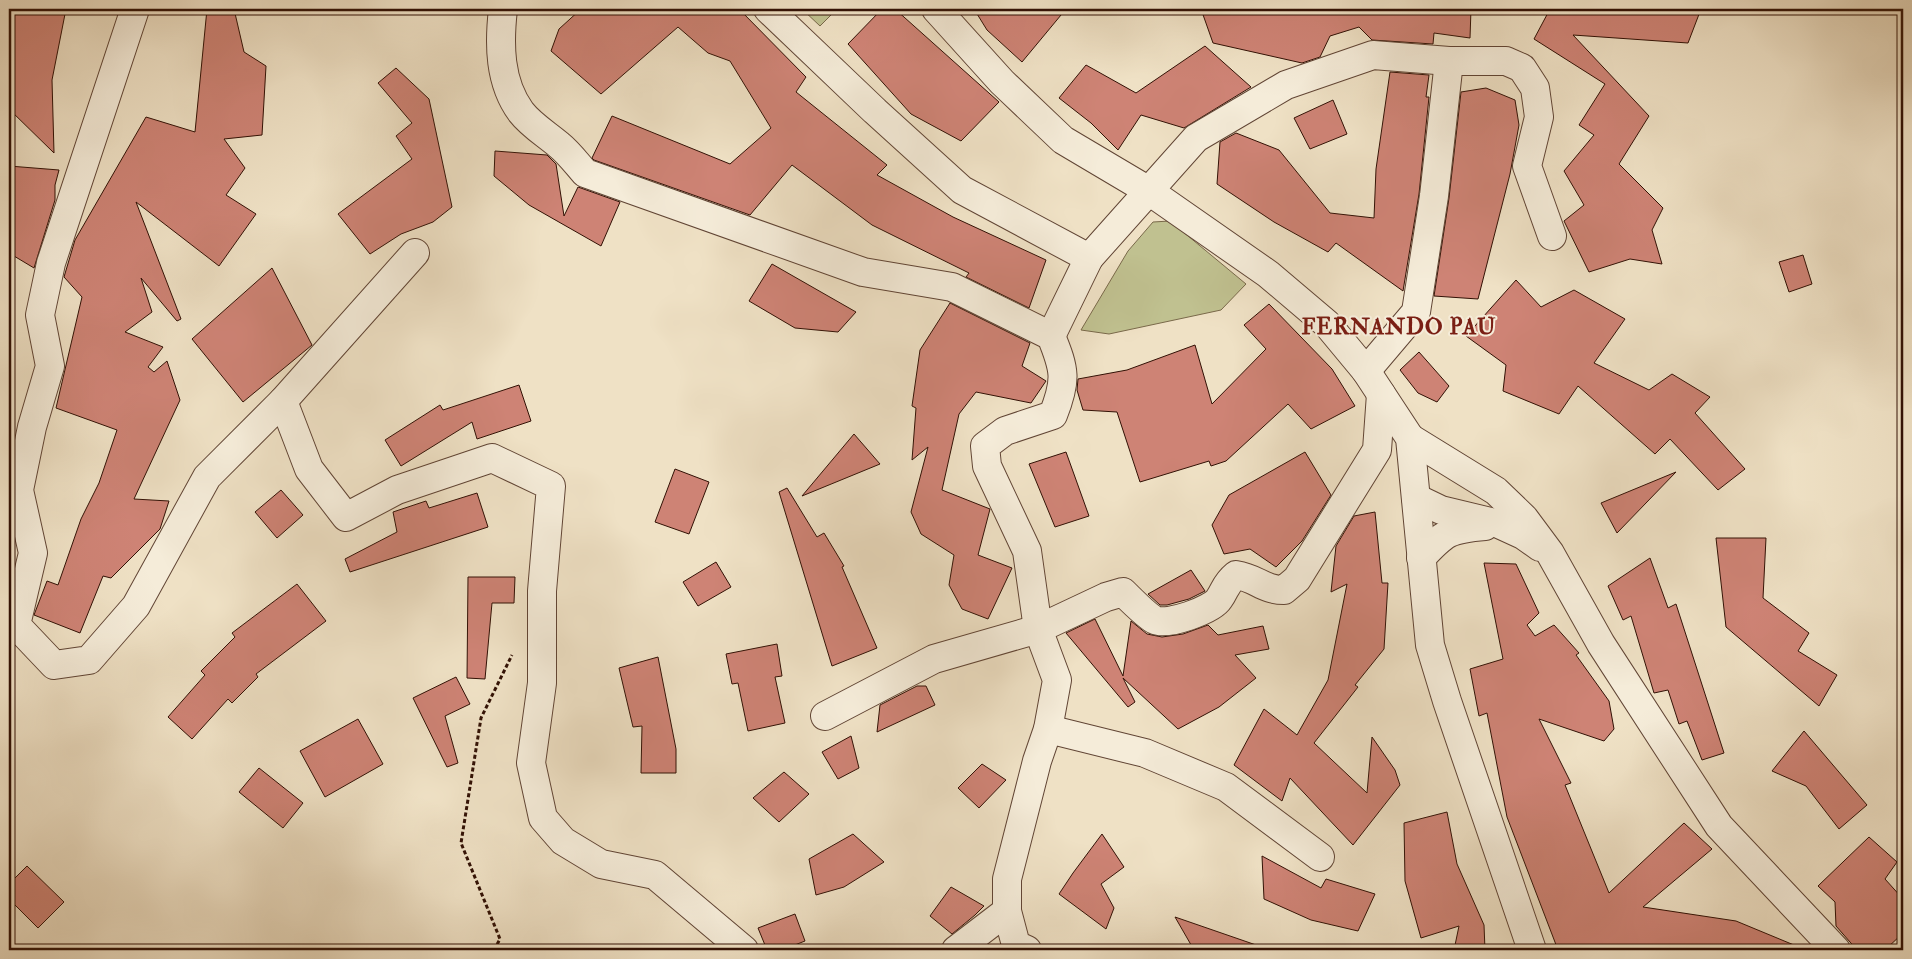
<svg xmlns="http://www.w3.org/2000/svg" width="1912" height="959" viewBox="0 0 1912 959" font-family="'IM FELL Double Pica',serif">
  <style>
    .green { fill: #c0c190; stroke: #79694a }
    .building { fill: #ce8375; stroke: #321105 }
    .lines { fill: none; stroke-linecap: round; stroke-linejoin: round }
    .minor-casing { stroke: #614535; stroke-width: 30 }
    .path { stroke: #321105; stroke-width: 3; stroke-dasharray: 4 2.5; stroke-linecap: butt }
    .minor { stroke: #f5ecd9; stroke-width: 28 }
    .labels { text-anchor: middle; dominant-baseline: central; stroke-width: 4; stroke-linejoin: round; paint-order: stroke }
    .district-label { font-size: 22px; font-weight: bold; letter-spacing: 1px; fill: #7a1f14; stroke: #f5ecd9 }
  </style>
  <rect width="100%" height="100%" fill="#efe1c5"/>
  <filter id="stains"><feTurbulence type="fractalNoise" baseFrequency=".004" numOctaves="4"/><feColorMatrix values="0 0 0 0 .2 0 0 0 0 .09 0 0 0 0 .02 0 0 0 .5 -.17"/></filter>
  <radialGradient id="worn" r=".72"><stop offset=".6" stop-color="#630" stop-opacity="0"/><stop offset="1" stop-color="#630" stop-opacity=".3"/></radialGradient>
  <g class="green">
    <path d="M 802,9 L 837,9 L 820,26 Z"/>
    <path d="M 1170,221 L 1246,284 L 1221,310 L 1109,334 L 1081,330 L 1128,251 L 1153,222 Z"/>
  </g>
  <g class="building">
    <path d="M 9,9 L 66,9 L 52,80 L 54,153 L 9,109 Z"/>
    <path d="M 207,9 L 234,9 L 244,52 L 266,66 L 262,135 L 224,139 L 245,168 L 226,195 L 256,214 L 219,266 L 136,202 L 181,319 L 177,321 L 141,278 L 152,312 L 125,332 L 163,347 L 148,367 L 154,372 L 167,361 L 180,400 L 134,499 L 169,501 L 160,529 L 111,578 L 103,576 L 80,633 L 34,615 L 47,581 L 58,585 L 81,519 L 99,483 L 117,430 L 56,408 L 82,297 L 64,277 L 75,240 L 146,117 L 195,132 Z"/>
    <path d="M 581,9 L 739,9 L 806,77 L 796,92 L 887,165 L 877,175 L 953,217 L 1046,260 L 1029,308 L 966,277 L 969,273 L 872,225 L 792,165 L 750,215 L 594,160 L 592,158 L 612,116 L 730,164 L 771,128 L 730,61 L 708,53 L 678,27 L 601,94 L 551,51 L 559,29 Z"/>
    <path d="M 882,9 L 895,9 L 999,102 L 961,141 L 911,114 L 848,44 Z"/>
    <path d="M 974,9 L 1066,9 L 1022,62 L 987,30 Z"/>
    <path d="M 1201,9 L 1471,9 L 1470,38 L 1434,33 L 1433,44 L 1372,40 L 1359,27 L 1330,36 L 1320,57 L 1302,63 L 1213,43 Z"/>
    <path d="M 1550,9 L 1701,9 L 1688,43 L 1573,35 L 1649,116 L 1619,164 L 1663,208 L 1652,230 L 1662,264 L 1630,259 L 1589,272 L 1564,221 L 1584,205 L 1564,171 L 1594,135 L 1579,125 L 1605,84 L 1534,39 Z"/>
    <path d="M 1205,46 L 1251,87 L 1184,128 L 1141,115 L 1118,150 L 1091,123 L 1059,98 L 1086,65 L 1136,93 Z"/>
    <path d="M 396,68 L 429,99 L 452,207 L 433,222 L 401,234 L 370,254 L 338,214 L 412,159 L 396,136 L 412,123 L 378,83 Z"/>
    <path d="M 1390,72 L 1429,75 L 1426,97 L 1429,97 L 1419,194 L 1403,291 L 1336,243 L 1328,252 L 1274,222 L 1217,184 L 1220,142 L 1236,133 L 1279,150 L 1330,213 L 1374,218 L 1376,169 Z"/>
    <path d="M 1486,88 L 1515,100 L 1519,125 L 1510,174 L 1478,299 L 1434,296 L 1449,198 L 1461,92 Z"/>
    <path d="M 1333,100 L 1347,134 L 1310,149 L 1294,118 Z"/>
    <path d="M 495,151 L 547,155 L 556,164 L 564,216 L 578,187 L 620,202 L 601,246 L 529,205 L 494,176 Z"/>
    <path d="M 9,166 L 59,170 L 55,185 L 55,200 L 34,268 L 9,253 Z"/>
    <path d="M 1803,255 L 1812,284 L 1789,292 L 1779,262 Z"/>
    <path d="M 772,264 L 856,312 L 838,332 L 795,328 L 749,301 Z"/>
    <path d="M 272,268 L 312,345 L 243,402 L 192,339 Z"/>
    <path d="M 1516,280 L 1541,307 L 1574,290 L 1625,319 L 1594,363 L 1649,390 L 1672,374 L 1710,397 L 1695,413 L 1745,469 L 1718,490 L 1670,439 L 1655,454 L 1578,386 L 1559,414 L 1503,391 L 1506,365 L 1466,336 Z"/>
    <path d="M 950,303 L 1030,343 L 1022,366 L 1046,381 L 1031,403 L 976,392 L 959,414 L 942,490 L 990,509 L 978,555 L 1012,568 L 988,619 L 962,609 L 949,585 L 954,555 L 921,534 L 911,512 L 928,447 L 912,460 L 916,408 L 912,406 L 920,350 Z"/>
    <path d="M 1269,304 L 1332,369 L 1355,406 L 1311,429 L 1288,404 L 1226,461 L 1211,466 L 1209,461 L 1140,482 L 1117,412 L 1083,410 L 1077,390 L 1078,379 L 1127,370 L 1195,345 L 1212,404 L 1266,349 L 1244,325 Z"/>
    <path d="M 1419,352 L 1449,386 L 1437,402 L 1418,393 L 1400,370 Z"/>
    <path d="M 519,385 L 531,421 L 477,439 L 472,422 L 401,466 L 385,440 L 440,405 L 443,410 Z"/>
    <path d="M 854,434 L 880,464 L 802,496 Z"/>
    <path d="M 1066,452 L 1089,516 L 1055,527 L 1029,464 Z"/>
    <path d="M 1305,452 L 1331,495 L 1302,541 L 1276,567 L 1250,549 L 1224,554 L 1212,525 L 1229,495 Z"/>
    <path d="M 675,469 L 709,482 L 689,534 L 655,522 Z"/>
    <path d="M 1676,472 L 1617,533 L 1601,503 Z"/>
    <path d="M 787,488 L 817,537 L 824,533 L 844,566 L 842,567 L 877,648 L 832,666 L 779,492 Z"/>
    <path d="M 281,490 L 303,515 L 277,538 L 255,512 Z"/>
    <path d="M 477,493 L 488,527 L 350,572 L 345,559 L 397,532 L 393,512 L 426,501 L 429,508 Z"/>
    <path d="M 1375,512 L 1382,583 L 1388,583 L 1384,649 L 1355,685 L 1358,687 L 1314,743 L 1367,793 L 1372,737 L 1395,770 L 1400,785 L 1353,845 L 1290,778 L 1282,801 L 1234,765 L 1264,709 L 1297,735 L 1328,680 L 1347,584 L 1331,592 L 1336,546 L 1354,516 Z"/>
    <path d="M 1716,538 L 1766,538 L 1763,598 L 1809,633 L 1798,651 L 1837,675 L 1819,706 L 1726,627 Z"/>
    <path d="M 1650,558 L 1668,608 L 1676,604 L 1724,753 L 1702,760 L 1687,721 L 1679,724 L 1668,690 L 1654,693 L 1631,616 L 1623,620 L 1608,586 Z"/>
    <path d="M 716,562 L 731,587 L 698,606 L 683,582 Z"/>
    <path d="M 1484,563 L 1516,564 L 1539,613 L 1527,625 L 1535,636 L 1554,625 L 1579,653 L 1576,655 L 1609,701 L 1614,729 L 1604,741 L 1539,719 L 1571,783 L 1565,785 L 1609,893 L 1684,823 L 1712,849 L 1643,907 L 1736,921 L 1806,950 L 1558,950 L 1507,817 L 1487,713 L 1479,716 L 1470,669 L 1503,659 Z"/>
    <path d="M 1191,570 L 1205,591 L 1189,599 L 1167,605 L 1160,605 L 1148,594 Z"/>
    <path d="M 468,577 L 515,577 L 514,603 L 492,603 L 485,679 L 467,678 Z"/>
    <path d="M 297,584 L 326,621 L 256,674 L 258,677 L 232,703 L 228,699 L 192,739 L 168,717 L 205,675 L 201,671 L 235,637 L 232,633 Z"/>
    <path d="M 1095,619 L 1123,676 L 1131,621 L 1147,634 L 1162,637 L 1183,634 L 1208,625 L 1218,635 L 1263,626 L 1269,649 L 1235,655 L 1256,678 L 1219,707 L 1178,729 L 1123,678 L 1135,702 L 1128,707 L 1066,633 Z"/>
    <path d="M 777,644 L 782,676 L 775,677 L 785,723 L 748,731 L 738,683 L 732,684 L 726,654 Z"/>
    <path d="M 658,657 L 676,749 L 676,773 L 641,773 L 642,726 L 633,727 L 619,668 Z"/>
    <path d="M 456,677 L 470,704 L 445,716 L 458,763 L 447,767 L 413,698 Z"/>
    <path d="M 917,686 L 926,686 L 935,705 L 877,732 L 880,705 Z"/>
    <path d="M 358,719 L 383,764 L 325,797 L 300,751 Z"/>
    <path d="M 1804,731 L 1867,805 L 1839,829 L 1806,786 L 1772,771 Z"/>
    <path d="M 851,736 L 859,768 L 838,779 L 822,752 Z"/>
    <path d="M 982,764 L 1006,780 L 979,808 L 958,788 Z"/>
    <path d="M 259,768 L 303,803 L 283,828 L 239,792 Z"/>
    <path d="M 784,772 L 809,794 L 779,822 L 753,798 Z"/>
    <path d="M 1447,812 L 1457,864 L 1484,925 L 1485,950 L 1454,950 L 1459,926 L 1421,938 L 1405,881 L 1404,823 Z"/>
    <path d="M 853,834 L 884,862 L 844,887 L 816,895 L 809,859 Z"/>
    <path d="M 1102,834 L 1124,867 L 1101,884 L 1114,908 L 1106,929 L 1059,894 L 1073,873 Z"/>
    <path d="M 1869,837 L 1897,862 L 1885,879 L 1903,899 L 1903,933 L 1885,950 L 1857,950 L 1836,926 L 1835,902 L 1818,886 Z"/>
    <path d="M 1262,856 L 1321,888 L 1326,879 L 1375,894 L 1358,931 L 1311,920 L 1264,899 Z"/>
    <path d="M 27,866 L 64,902 L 38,928 L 9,899 L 9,884 Z"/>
    <path d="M 951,887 L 984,906 L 975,915 L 952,934 L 930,916 Z"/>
    <path d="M 795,914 L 805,941 L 782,950 L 767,950 L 758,928 Z"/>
    <path d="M 1175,917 L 1259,946 L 1258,950 L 1194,950 Z"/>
  </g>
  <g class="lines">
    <defs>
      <g id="minor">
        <path d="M 135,9 L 51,263 L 40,315 L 50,366 L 32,427 L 19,490 L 33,553 L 16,625 L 54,665 L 89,660 L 136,606 L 207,477 L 283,401 L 309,469 L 346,517 L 397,490 L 492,458 L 551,486 L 542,591 L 542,683 L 531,763 L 543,818 L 563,841 L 601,864 L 655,875 L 744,950"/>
        <path d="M 503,9 C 499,44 499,82 521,112 C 531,125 546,134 559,145 C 569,153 577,164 585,173 L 863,272 L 952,287 L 1051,336 C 1065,370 1067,380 1053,415 L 1005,431 L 985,446 L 987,466 L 1027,551 L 1038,629 L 1057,680 L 1048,729 L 1037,761 L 1007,879 L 1007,911 L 1016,945 L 1027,950"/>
        <path d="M 768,9 L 875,111 L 962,190 L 1089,258 L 1196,138 L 1286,85 L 1373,55 L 1449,61 L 1506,61 L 1522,68 L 1535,88 L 1539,117 L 1527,166 L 1552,236"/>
        <path d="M 936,9 L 1002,82 L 1063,140 L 1149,191 L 1268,274 L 1327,324 L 1366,371 L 1410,438 L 1430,645 L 1447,701 L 1532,950"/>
        <path d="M 1051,336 L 1089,258"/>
        <path d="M 1366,371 L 1416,312 L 1434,196 L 1449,61"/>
        <path d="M 283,401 L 415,253"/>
        <path d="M 1410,438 L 1496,491 L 1524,518 L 1550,553 L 1601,644 L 1719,826 L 1836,950"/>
        <path d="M 1416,498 L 1441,510 L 1499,524 L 1523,535 L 1540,547"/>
        <path d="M 1421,558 C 1445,532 1449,529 1485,526"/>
        <path d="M 825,716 L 934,659 L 1038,629 L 1106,597 L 1123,592 C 1130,599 1148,617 1155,620 C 1167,626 1212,610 1219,599 C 1226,589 1225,584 1236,575 C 1257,578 1263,590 1284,590 L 1297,579 L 1377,450 L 1381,394"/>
        <path d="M 1048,729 L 1145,753 L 1226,787 L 1320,857"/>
        <path d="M 956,950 L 1007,911"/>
      </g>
    </defs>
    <use href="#minor" class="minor-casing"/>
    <path class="path" d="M 494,950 L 500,939 L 461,843 L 481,718 L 512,655"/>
    <use href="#minor" class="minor"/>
  </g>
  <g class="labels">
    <g class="district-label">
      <text x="1399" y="327">FERNANDO PAU</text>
    </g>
  </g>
  <rect width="1912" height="959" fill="none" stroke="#efe1c5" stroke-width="30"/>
  <rect x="10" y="10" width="1892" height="939" fill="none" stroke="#321105" stroke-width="2.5"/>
  <rect x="15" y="15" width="1882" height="929" fill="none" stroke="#321105"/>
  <rect width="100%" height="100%" filter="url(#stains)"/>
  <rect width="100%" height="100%" fill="url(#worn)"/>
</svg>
